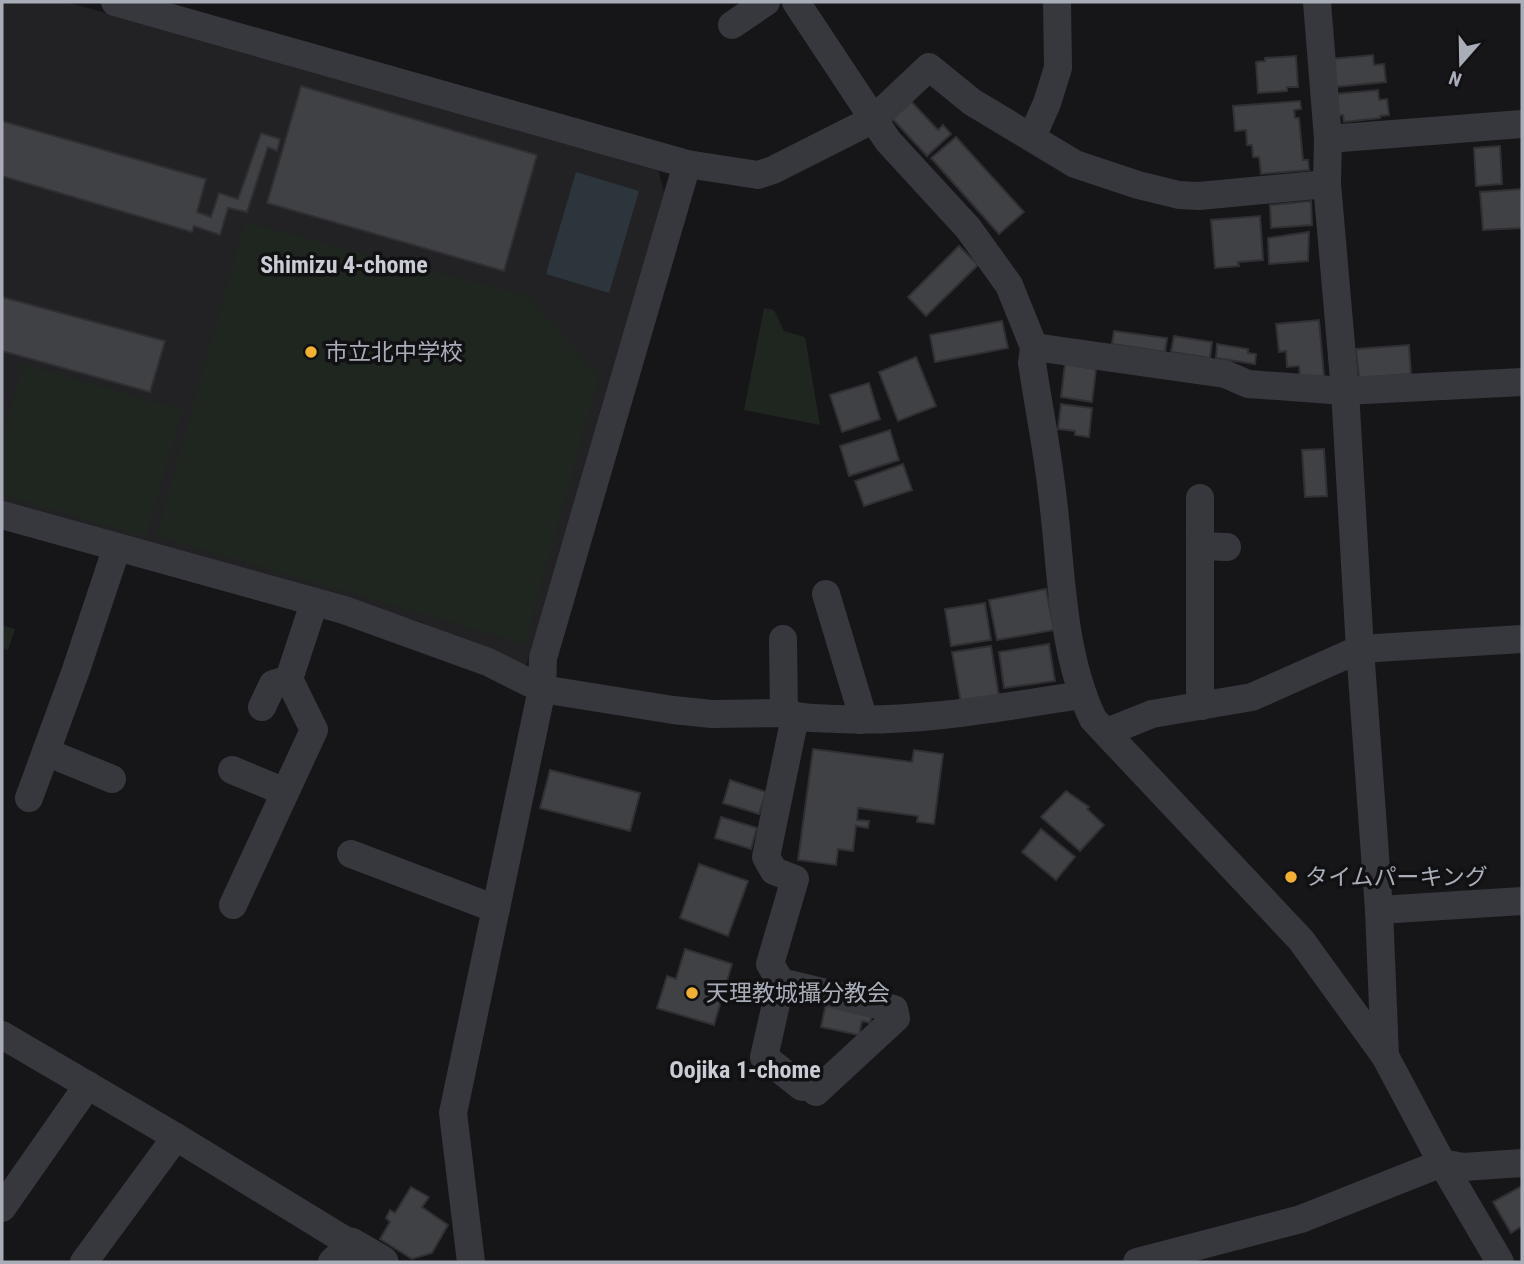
<svg xmlns="http://www.w3.org/2000/svg" width="1524" height="1264" viewBox="0 0 1524 1264" font-family="'Roboto Condensed','Noto Sans JP',sans-serif">
  <style>
    .built { fill: #222225 }
    .green { fill: #1e261f }
    .water { fill: #2c353c }
    .building { fill: #404145; stroke: #303034; stroke-width: 2 }
    .lines { fill: none; stroke-linecap: round; stroke-linejoin: round }
    .minor { stroke: #37383d; stroke-width: 28 }
    .tertiary { stroke: #37383d; stroke-width: 33 }
    .poi-dot { fill: #f2b134; stroke: #111113; stroke-width: 2.5 }
    .labels { text-anchor: middle; dominant-baseline: central; stroke-width: 7; stroke-linejoin: round; paint-order: stroke }
    .poi-label { font-size: 23px; fill: #a8adb8; stroke: #111113; text-anchor: start }
    .neighbourhood-label { font-size: 24px; font-weight: bold; fill: #c9ccd4; stroke: #111113 }
  </style>
  <rect width="100%" height="100%" fill="#161618"/>
  <path class="built" d="M 2,2 L 66,2 L 657,164 L 666,201 L 526,666 L 418,621 L 2,503 Z"/>
  <g class="green">
    <path d="M 245,222 L 528,296 L 599,376 L 525,644 L 156,536 Z"/>
    <path d="M 764,308 L 774,310 L 784,331 L 805,337 L 820,425 L 744,410 Z"/>
    <path d="M 23,364 L 183,410 L 146,537 L 2,495 L 2,437 Z"/>
    <path d="M 2,625 L 15,629 L 8,650 L 2,648 Z"/>
  </g>
  <path class="water" d="M 576,172 L 639,191 L 609,293 L 546,274 Z"/>
  <g class="building">
    <path d="M 1373,55 L 1374,65 L 1384,64 L 1386,82 L 1335,87 L 1331,59 Z"/>
    <path d="M 1296,56 L 1298,87 L 1287,87 L 1287,91 L 1258,93 L 1256,62 L 1265,61 L 1265,58 Z"/>
    <path d="M 301,86 L 537,155 L 504,271 L 267,203 Z"/>
    <path d="M 1378,90 L 1379,100 L 1387,99 L 1389,115 L 1380,116 L 1380,118 L 1344,122 L 1343,115 L 1337,115 L 1335,94 Z"/>
    <path d="M 907,97 L 938,130 L 943,125 L 951,134 L 927,156 L 888,114 Z"/>
    <path d="M 1300,101 L 1301,109 L 1294,110 L 1295,118 L 1299,118 L 1303,160 L 1308,160 L 1309,170 L 1261,174 L 1259,157 L 1253,157 L 1252,145 L 1247,145 L 1246,130 L 1235,131 L 1233,106 Z"/>
    <path d="M 2,121 L 206,179 L 197,212 L 211,217 L 219,193 L 238,199 L 261,133 L 280,139 L 277,151 L 268,147 L 247,212 L 228,208 L 220,235 L 194,226 L 192,232 L 2,176 Z"/>
    <path d="M 956,137 L 1024,212 L 999,234 L 931,158 Z"/>
    <path d="M 1500,146 L 1502,184 L 1476,186 L 1474,148 Z"/>
    <path d="M 1522,189 L 1522,228 L 1483,230 L 1480,192 Z"/>
    <path d="M 1311,201 L 1312,225 L 1271,228 L 1270,205 Z"/>
    <path d="M 1260,216 L 1263,260 L 1238,262 L 1239,266 L 1215,268 L 1211,220 Z"/>
    <path d="M 1309,232 L 1308,261 L 1269,264 L 1268,238 Z"/>
    <path d="M 959,246 L 978,265 L 926,316 L 908,297 Z"/>
    <path d="M 2,297 L 165,341 L 150,392 L 2,351 Z"/>
    <path d="M 1319,320 L 1324,376 L 1300,377 L 1299,366 L 1287,367 L 1286,351 L 1279,352 L 1276,324 Z"/>
    <path d="M 1002,321 L 1008,348 L 935,362 L 930,335 Z"/>
    <path d="M 1114,331 L 1167,338 L 1165,352 L 1112,344 Z"/>
    <path d="M 1174,336 L 1212,342 L 1210,358 L 1171,352 Z"/>
    <path d="M 1217,344 L 1248,349 L 1248,353 L 1256,354 L 1255,364 L 1216,358 Z"/>
    <path d="M 1409,345 L 1411,374 L 1359,378 L 1356,349 Z"/>
    <path d="M 916,357 L 936,406 L 898,421 L 879,372 Z"/>
    <path d="M 1065,364 L 1096,369 L 1092,402 L 1061,397 Z"/>
    <path d="M 869,383 L 880,419 L 842,432 L 830,395 Z"/>
    <path d="M 1061,404 L 1092,408 L 1089,437 L 1075,435 L 1075,431 L 1058,429 Z"/>
    <path d="M 890,430 L 899,460 L 849,476 L 840,446 Z"/>
    <path d="M 1324,449 L 1327,496 L 1305,497 L 1302,450 Z"/>
    <path d="M 903,464 L 912,490 L 864,506 L 855,481 Z"/>
    <path d="M 1046,589 L 1054,630 L 997,640 L 989,600 Z"/>
    <path d="M 985,603 L 991,640 L 951,646 L 945,609 Z"/>
    <path d="M 1049,644 L 1055,681 L 1004,688 L 999,652 Z"/>
    <path d="M 991,646 L 999,697 L 961,703 L 952,652 Z"/>
    <path d="M 813,749 L 912,762 L 914,750 L 943,754 L 934,824 L 917,822 L 918,816 L 858,808 L 857,820 L 869,821 L 868,828 L 856,826 L 853,851 L 838,849 L 836,865 L 798,860 Z"/>
    <path d="M 550,770 L 640,793 L 630,831 L 540,808 Z"/>
    <path d="M 730,780 L 766,792 L 759,814 L 723,803 Z"/>
    <path d="M 1066,791 L 1089,807 L 1087,809 L 1104,825 L 1080,851 L 1041,817 Z"/>
    <path d="M 721,817 L 757,828 L 751,849 L 715,838 Z"/>
    <path d="M 1041,829 L 1075,857 L 1056,880 L 1022,852 Z"/>
    <path d="M 699,864 L 748,881 L 728,936 L 680,918 Z"/>
    <path d="M 685,949 L 732,964 L 714,1025 L 657,1008 L 667,976 L 676,979 Z"/>
    <path d="M 826,1003 L 872,1015 L 870,1023 L 862,1021 L 859,1035 L 821,1027 Z"/>
    <path d="M 1522,1186 L 1522,1226 L 1511,1233 L 1493,1202 Z"/>
    <path d="M 411,1187 L 429,1197 L 422,1207 L 448,1225 L 432,1253 L 412,1259 L 380,1239 L 390,1222 L 386,1218 L 390,1210 L 395,1213 Z"/>
  </g>
  <g class="lines">
    <g class="minor">
      <path d="M 115,2 L 687,164 L 758,175 L 773,170 L 874,119 L 929,67 L 972,102 L 1075,164 L 1138,185 L 1179,195 L 1199,196 L 1327,184"/>
      <path d="M 796,2 L 888,141 L 968,228 L 1009,285 L 1034,347 L 1032,363 C 1038,403 1046,443 1051,484 C 1062,562 1059,647 1093,719 L 1301,940 L 1385,1056 L 1442,1163 L 1500,1262"/>
      <path d="M 1317,2 L 1328,139 L 1327,184 L 1345,391 L 1360,649 L 1379,910 L 1385,1056"/>
      <path d="M 732,25 L 766,2"/>
      <path d="M 1032,137 L 1047,103 L 1058,68 L 1057,2"/>
      <path d="M 1328,139 L 1522,124"/>
      <path d="M 1034,347 L 1225,374 L 1248,384 L 1345,391 L 1522,382"/>
      <path d="M 1200,498 L 1200,690 L 1202,706"/>
      <path d="M 2,515 L 344,610 L 488,662 L 542,689 L 673,710 L 712,714 L 784,713 C 801,719 819,718 837,719 C 919,723 1001,707 1082,695"/>
      <path d="M 1200,546 L 1227,547"/>
      <path d="M 826,594 L 860,707 L 861,720"/>
      <path d="M 783,639 L 784,713"/>
      <path d="M 262,707 L 273,684 L 289,679"/>
      <path d="M 1107,732 L 1152,714 L 1252,697 L 1360,649 L 1522,639"/>
      <path d="M 46,752 L 112,779"/>
      <path d="M 232,770 L 285,792"/>
      <path d="M 29,798 L 76,670 L 117,547"/>
      <path d="M 351,854 L 496,909"/>
      <path d="M 233,905 L 314,730 L 289,679 L 314,603"/>
      <path d="M 1379,910 L 1522,901"/>
      <path d="M 781,982 L 764,1057 L 802,1087 L 806,1084 L 816,1092 L 896,1018 L 894,1009 L 781,982 L 770,964 L 795,879 L 774,871 L 766,857 L 795,717"/>
      <path d="M 2,1035 L 176,1137 L 351,1244 L 332,1262"/>
      <path d="M 2,1208 L 88,1085"/>
      <path d="M 84,1262 L 176,1137"/>
      <path d="M 471,1262 L 453,1113 L 542,689 L 543,658 L 687,164"/>
      <path d="M 1137,1262 L 1301,1219 L 1442,1163 L 1463,1167 L 1522,1163"/>
    </g>
    <path class="tertiary" d="M 351,1244 L 382,1262"/>
  </g>
  <g class="poi-dot">
    <circle cx="311" cy="352" r="7"/>
    <circle cx="1291" cy="877" r="7"/>
    <circle cx="692" cy="993" r="7"/>
  </g>
  <g class="labels">
    <g class="poi-label">
      <text x="325" y="352">市立北中学校</text>
      <text x="1305" y="877">タイムパーキング</text>
      <text x="706" y="993">天理教城攝分教会</text>
    </g>
    <g class="neighbourhood-label">
      <text x="344" y="265">Shimizu 4-chome</text>
      <text x="745" y="1070">Oojika 1-chome</text>
    </g>
  </g>
  <rect width="1524" height="1264" fill="none" stroke="#a8adb8" stroke-width="7"/>
  <g transform="translate(1461 63) rotate(200)" stroke="#111113" stroke-width="5" paint-order="stroke">
  <path d="M0-5L12 26L0 18L-12 26Z" fill="#a8adb8"/>
  <text y="-10" font-size="19" font-weight="bold" text-anchor="middle" fill="#a8adb8">N</text>
  </g>
</svg>
